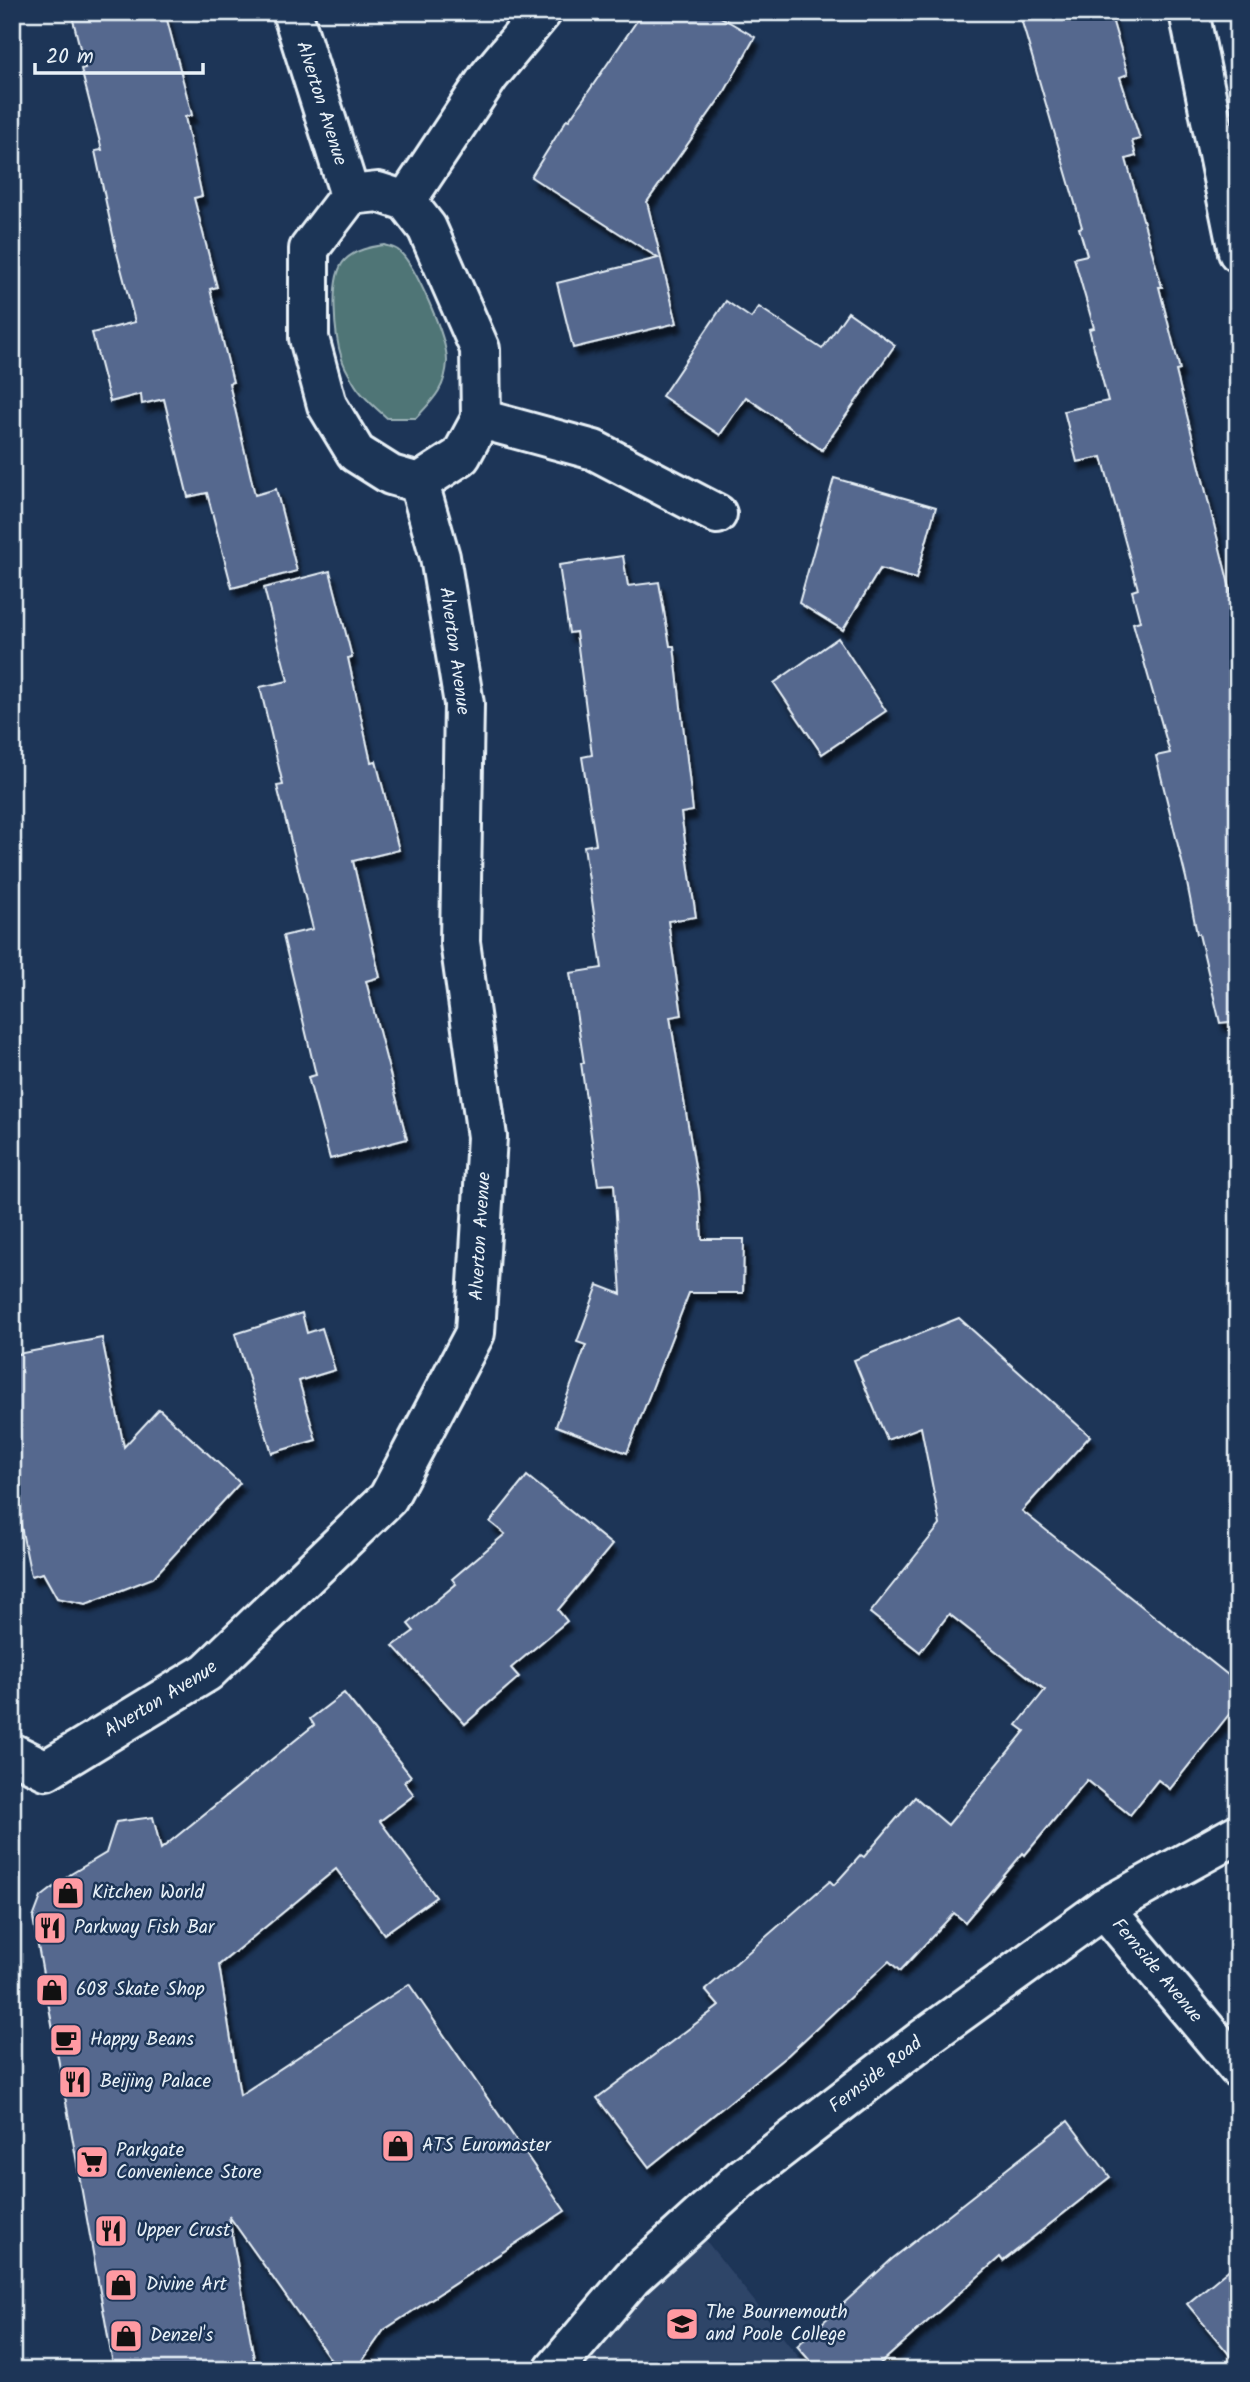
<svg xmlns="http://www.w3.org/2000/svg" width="1250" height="2382" viewBox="0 0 1250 2382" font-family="Kalam,sans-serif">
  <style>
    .built { fill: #2e4468 }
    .green { fill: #4f7476; stroke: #9cb2b7; stroke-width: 2 }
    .building { fill: #55678e; stroke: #e8f1f8; stroke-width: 2; filter: url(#shadow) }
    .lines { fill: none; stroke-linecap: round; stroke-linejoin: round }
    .minor-casing { stroke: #e8f1f8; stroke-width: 44 }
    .trunk-casing { stroke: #e8f1f8; stroke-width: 44 }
    .minor { stroke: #1d3557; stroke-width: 38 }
    .trunk { stroke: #1d3557; stroke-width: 38 }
    .labels { text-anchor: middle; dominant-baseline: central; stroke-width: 5; stroke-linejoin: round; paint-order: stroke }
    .street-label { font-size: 19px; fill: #e8f1f8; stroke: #1d3557 }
    .poi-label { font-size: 19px; fill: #e8f1f8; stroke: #1d3557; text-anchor: start }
  </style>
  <defs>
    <filter id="shadow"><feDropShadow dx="4.5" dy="8" stdDeviation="2" flood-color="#0009"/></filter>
  </defs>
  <rect width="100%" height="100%" fill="#1d3557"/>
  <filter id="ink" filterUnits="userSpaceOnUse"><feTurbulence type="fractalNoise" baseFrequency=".0143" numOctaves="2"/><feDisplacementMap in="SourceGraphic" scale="14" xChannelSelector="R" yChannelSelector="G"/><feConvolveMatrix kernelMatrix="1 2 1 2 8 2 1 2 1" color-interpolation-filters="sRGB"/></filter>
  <g filter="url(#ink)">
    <path class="built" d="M 692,2223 L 809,2370 L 554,2370 Z"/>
    <path class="green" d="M 384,245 C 390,247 395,247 399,251 C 416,266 447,338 447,361 C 446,388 433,400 416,418 L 387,418 C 376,408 361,396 354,383 C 350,376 344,367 342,359 C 335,338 328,277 345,260 C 355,250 370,247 384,245 Z"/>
    <g class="building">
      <path d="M 71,12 L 165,12 L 192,115 L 185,117 L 202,196 L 194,198 L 217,287 L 210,289 L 233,382 L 229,383 L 255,495 L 276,489 L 297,571 L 232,588 L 207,493 L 188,497 L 164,399 L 142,404 L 141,394 L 110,402 L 92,333 L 135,322 L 116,249 L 95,151 L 102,150 L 81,69 L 85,68 Z"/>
      <path d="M 643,12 L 712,12 L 755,37 L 725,91 L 647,202 L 677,323 L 573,348 L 557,283 L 658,258 L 531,177 L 567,119 L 569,120 Z"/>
      <path d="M 1019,12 L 1110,12 L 1128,74 L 1120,77 L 1140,139 L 1132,141 L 1136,156 L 1126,159 L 1162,287 L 1159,287 L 1180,370 L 1176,371 L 1238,621 L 1238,1021 L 1220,1023 L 1199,934 L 1197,934 L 1186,878 L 1156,756 L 1170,753 L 1133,623 L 1140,621 L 1132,591 L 1138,589 L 1102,457 L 1077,462 L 1064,411 L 1108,401 L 1089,329 L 1094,328 L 1074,258 L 1087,255 L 1079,228 L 1082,227 Z"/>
      <path d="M 726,301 L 751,318 L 759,307 L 822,349 L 848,312 L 895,345 L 822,450 L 746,397 L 720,435 L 662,396 Z"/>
      <path d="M 834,478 L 936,507 L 916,579 L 880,569 L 843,630 L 799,603 Z"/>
      <path d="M 623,556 L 628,586 L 659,582 L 670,646 L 674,646 L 693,811 L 681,813 L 696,917 L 668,921 L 682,1015 L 670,1017 L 699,1190 L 702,1239 L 744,1239 L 743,1293 L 689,1293 L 627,1453 L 556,1426 L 586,1345 L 577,1342 L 598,1285 L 621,1294 L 614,1184 L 598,1185 L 581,1063 L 584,1063 L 570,973 L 602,968 L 584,846 L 596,844 L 582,757 L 592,755 L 576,632 L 569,633 L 559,565 Z"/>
      <path d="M 330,571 L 352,657 L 348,658 L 371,762 L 376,761 L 399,850 L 353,861 L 380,977 L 366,981 L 407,1139 L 330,1159 L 308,1077 L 316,1075 L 283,936 L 313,929 L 277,786 L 283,785 L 260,687 L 288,681 L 264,588 Z"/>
      <path d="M 838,638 L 886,711 L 822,754 L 774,683 Z"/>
      <path d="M 302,1313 L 307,1333 L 322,1328 L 335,1370 L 299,1381 L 316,1440 L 272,1453 L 235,1334 Z"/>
      <path d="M 959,1318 L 1090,1436 L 1022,1511 L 1238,1683 L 1238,1703 L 1170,1789 L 1158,1780 L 1130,1815 L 1087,1780 L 1025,1855 L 1023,1853 L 965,1922 L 954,1913 L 900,1971 L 889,1961 L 788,2055 L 649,2167 L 597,2098 L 719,2006 L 705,1990 L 830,1881 L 834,1885 L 861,1855 L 864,1857 L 915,1797 L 948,1825 L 1025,1731 L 1017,1725 L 1045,1690 L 949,1614 L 920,1652 L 870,1613 L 940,1525 L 921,1427 L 887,1440 L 854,1360 Z"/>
      <path d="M 102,1338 L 124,1447 L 159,1409 L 240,1483 L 153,1578 L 86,1604 L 57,1598 L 43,1573 L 31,1576 L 12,1482 L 12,1355 Z"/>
      <path d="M 527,1476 L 612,1545 L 558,1610 L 567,1621 L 511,1668 L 519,1677 L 465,1724 L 393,1646 L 414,1631 L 408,1624 L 456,1584 L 452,1579 L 505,1534 L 490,1522 Z"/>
      <path d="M 344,1693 L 411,1776 L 404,1782 L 414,1795 L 380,1821 L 436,1897 L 384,1934 L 336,1869 L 219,1965 L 240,2095 L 409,1984 L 565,2211 L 384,2330 L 356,2370 L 338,2370 L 229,2216 L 256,2370 L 114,2370 L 33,1918 L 41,1897 L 71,1874 L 106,1853 L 116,1822 L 153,1817 L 161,1849 L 314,1725 L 310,1719 Z"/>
      <path d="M 1068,2121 L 1110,2177 L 1003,2261 L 1000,2257 L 873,2370 L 818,2370 L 797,2346 L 892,2259 Z"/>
      <path d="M 1238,2262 L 1238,2365 L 1187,2304 Z"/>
    </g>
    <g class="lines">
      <defs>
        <g id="minor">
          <path id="s1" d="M 292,12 L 350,195"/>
          <path d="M 1189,12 L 1238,252"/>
          <path d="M 378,192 L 406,201 L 427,228 L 480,349 L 481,419 L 461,456 L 419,483 L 391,475 L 356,453 L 327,405 L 309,338 L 309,249 L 350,195 Z"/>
          <path d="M 406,201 L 489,76 L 542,12"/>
          <path d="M 481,419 L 594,450 L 717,514"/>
          <path id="s2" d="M 12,1753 L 46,1770 L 207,1672 L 388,1498 L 475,1333 L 487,1137 L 460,942 L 464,704 L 440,557 L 419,483"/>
          <path id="s3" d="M 1104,1908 L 1238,2068"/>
        </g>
        <g id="trunk">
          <path id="s4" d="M 554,2370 L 632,2278 L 741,2179 L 923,2039 L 1104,1908 L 1238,1834"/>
        </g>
      </defs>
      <use href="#minor" class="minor-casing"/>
      <use href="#trunk" class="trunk-casing"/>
      <use href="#minor" class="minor"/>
      <use href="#trunk" class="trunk"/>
    </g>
  </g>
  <defs>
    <symbol id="shop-square" viewBox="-11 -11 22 22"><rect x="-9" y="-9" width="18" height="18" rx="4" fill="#ff9aa2" stroke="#1d3557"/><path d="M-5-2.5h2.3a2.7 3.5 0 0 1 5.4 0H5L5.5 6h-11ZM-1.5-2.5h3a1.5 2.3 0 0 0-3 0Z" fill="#111"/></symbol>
    <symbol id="restaurant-square" viewBox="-11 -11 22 22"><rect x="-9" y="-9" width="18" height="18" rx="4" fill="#ff9aa2" stroke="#1d3557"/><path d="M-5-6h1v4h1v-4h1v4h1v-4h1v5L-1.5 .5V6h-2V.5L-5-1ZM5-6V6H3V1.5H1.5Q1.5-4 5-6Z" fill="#111"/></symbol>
    <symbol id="cafe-square" viewBox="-11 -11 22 22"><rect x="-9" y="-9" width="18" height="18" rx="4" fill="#ff9aa2" stroke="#1d3557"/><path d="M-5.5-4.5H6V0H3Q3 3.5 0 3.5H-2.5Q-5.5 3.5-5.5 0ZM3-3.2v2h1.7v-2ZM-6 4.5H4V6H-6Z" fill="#111"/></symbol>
    <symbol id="supermarket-square" viewBox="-11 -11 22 22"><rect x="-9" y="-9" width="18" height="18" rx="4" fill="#ff9aa2" stroke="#1d3557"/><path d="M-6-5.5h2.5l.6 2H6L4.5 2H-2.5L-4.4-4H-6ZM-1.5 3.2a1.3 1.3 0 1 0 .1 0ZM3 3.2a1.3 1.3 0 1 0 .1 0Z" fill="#111"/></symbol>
    <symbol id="university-square" viewBox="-11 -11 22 22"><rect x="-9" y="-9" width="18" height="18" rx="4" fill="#ff9aa2" stroke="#1d3557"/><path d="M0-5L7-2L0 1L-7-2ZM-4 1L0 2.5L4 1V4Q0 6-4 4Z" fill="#111"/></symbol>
  </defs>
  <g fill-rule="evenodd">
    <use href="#shop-square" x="49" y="1874" width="38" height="38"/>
    <use href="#restaurant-square" x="31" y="1909" width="38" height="38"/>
    <use href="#shop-square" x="33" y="1971" width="38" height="38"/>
    <use href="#cafe-square" x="47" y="2021" width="38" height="38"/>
    <use href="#restaurant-square" x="56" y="2063" width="38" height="38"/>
    <use href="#shop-square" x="379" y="2127" width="38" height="38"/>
    <use href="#supermarket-square" x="73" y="2143" width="38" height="38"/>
    <use href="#restaurant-square" x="92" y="2212" width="38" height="38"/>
    <use href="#shop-square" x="102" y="2266" width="38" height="38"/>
    <use href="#university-square" x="663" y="2305" width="38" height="38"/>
    <use href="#shop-square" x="107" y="2317" width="38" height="38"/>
  </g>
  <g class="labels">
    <g class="street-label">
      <text stroke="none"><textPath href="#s1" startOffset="96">Alverton Avenue</textPath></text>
      <text transform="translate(454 651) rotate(82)">Alverton Avenue</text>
      <text stroke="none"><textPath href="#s2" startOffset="761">Alverton Avenue</textPath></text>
      <text stroke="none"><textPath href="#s2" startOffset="173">Alverton Avenue</textPath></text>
      <text stroke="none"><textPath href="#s3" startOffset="82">Fernside Avenue</textPath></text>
      <text stroke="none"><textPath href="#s4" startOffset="438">Fernside Road</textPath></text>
    </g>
    <g class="poi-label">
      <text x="92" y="1893">Kitchen World</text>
      <text x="74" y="1928">Parkway Fish Bar</text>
      <text x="76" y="1990">608 Skate Shop</text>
      <text x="90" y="2040">Happy Beans</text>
      <text x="100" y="2082">Beijing Palace</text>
      <text x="422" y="2146">ATS Euromaster</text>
      <text x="116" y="2151">Parkgate<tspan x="116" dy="22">Convenience Store</tspan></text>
      <text x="136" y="2231">Upper Crust</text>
      <text x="146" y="2285">Divine Art</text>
      <text x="706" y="2313">The Bournemouth<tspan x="706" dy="22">and Poole College</tspan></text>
      <text x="150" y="2336">Denzel's</text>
    </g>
  </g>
  <rect width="1250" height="2382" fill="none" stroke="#1d3557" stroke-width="42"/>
  <rect x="21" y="21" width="1208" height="2340" fill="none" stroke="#e8f1f8" stroke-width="2.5" filter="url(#ink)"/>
  <path d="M35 63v10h168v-10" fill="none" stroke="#e8f1f8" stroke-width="3.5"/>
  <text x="46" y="63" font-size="21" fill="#e8f1f8" stroke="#1d3557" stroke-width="5" paint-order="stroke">20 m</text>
</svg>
